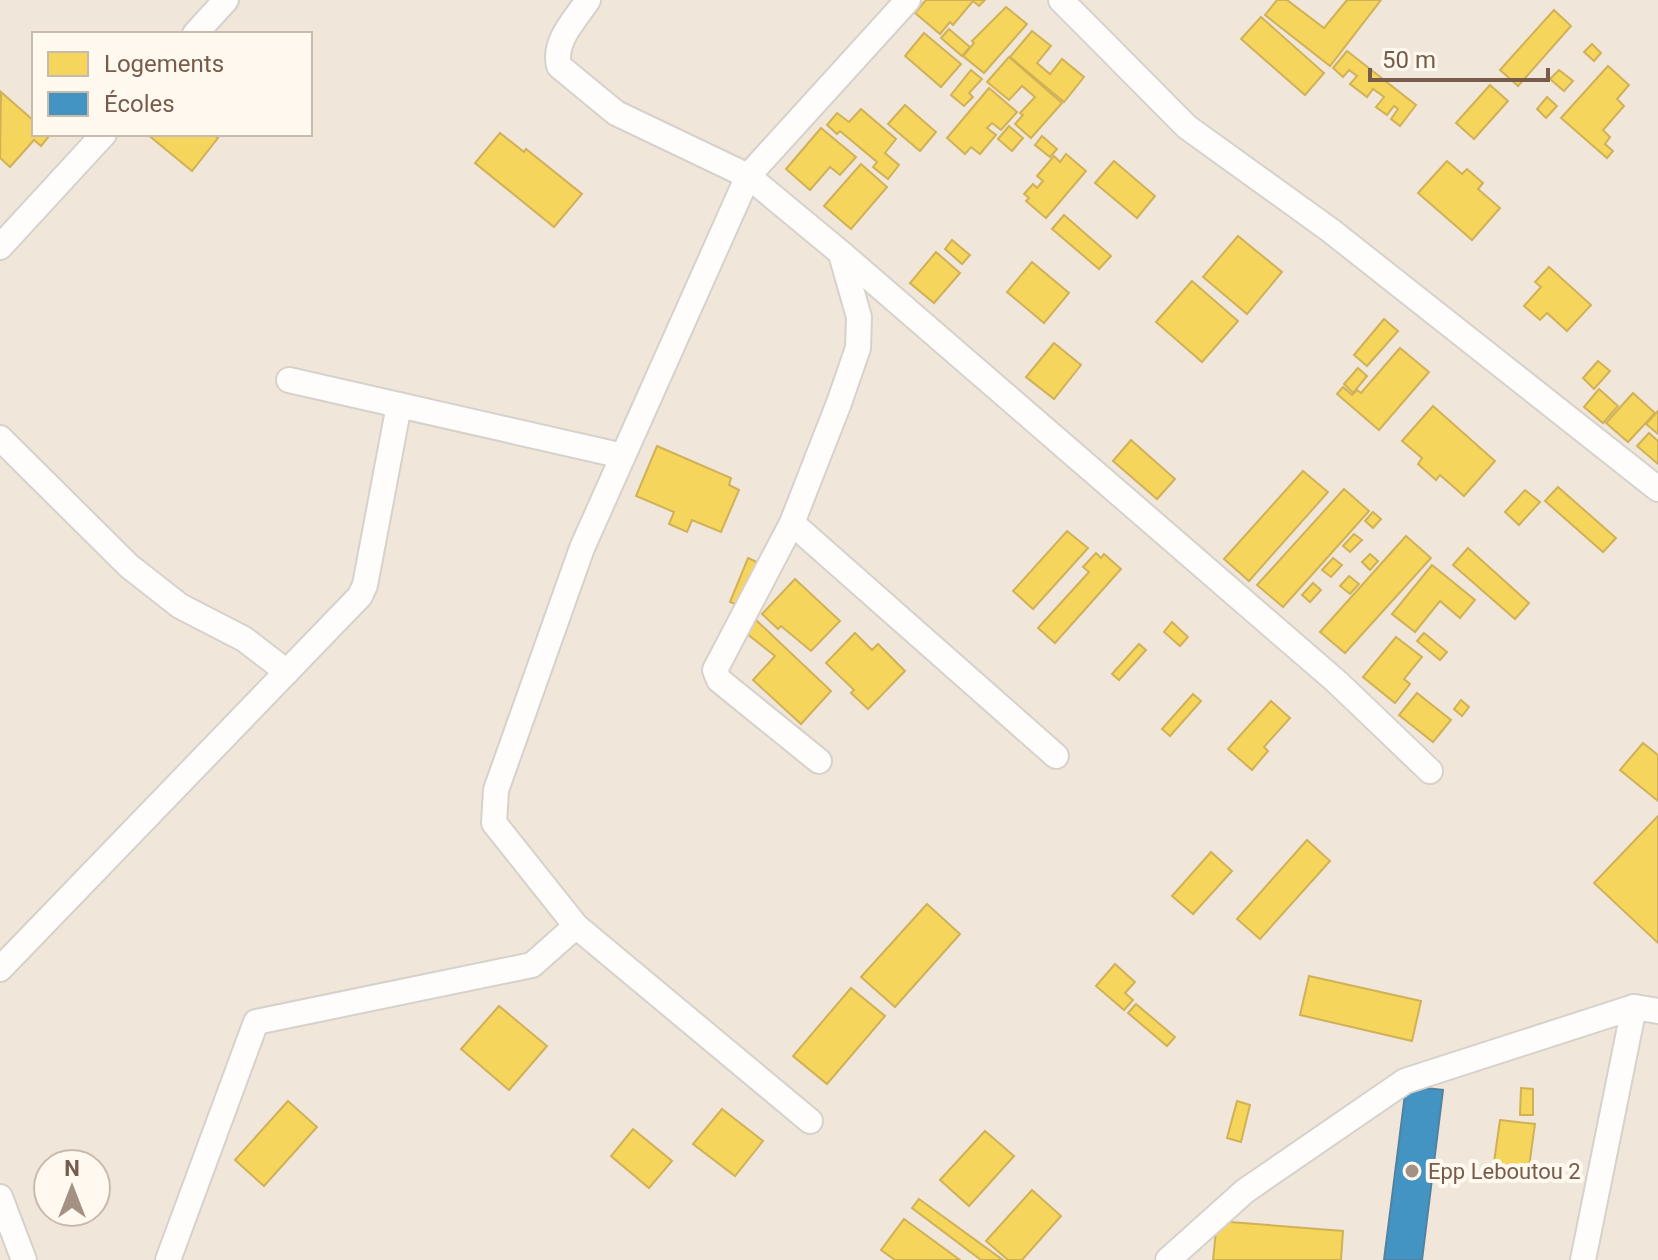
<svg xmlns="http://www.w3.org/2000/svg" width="1658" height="1260" viewBox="0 0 1658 1260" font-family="Roboto,sans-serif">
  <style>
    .residential { fill: #f0e7da; fill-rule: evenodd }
    .homes { fill: #f6d55c; stroke: #d0b157; stroke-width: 2 }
    .schools { fill: #4393c3; stroke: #53829f; stroke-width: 2 }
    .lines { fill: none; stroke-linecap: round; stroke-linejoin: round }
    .street-casing { stroke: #d7d1cb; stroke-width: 28 }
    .street { stroke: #fefdfc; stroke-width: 24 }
    .poi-dot { fill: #a49184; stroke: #fff9ef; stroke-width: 3 }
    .labels { text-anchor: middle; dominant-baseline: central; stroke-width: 8; stroke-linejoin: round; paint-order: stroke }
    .poi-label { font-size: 22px; fill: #775c4c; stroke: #fff9ef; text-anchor: start }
  </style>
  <rect width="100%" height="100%" fill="#f7f4ec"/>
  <path class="residential" d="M 0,0 L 1658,0 L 1658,1260 L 0,1260 ZM 34,34 L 310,34 L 310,134 L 34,134 ZM 48,1164 L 96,1164 L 96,1212 L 48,1212 Z"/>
  <g class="homes">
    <path d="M 926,0 L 985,0 L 979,6 L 973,1 L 953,25 L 950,22 L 940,34 L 915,13 Z"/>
    <path d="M 1277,0 L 1287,0 L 1324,28 L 1347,0 L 1381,0 L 1330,66 L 1265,15 Z"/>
    <path d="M 1006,7 L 1027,24 L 984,73 L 963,56 L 974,43 L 972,41 Z"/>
    <path d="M 1554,10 L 1571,26 L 1518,86 L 1500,70 Z"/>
    <path d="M 1261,17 L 1324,73 L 1305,95 L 1241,39 Z"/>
    <path d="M 949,29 L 970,47 L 962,56 L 941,38 Z"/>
    <path d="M 1032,31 L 1051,46 L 1037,63 L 1050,74 L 1062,59 L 1084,77 L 1064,102 L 1010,57 Z"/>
    <path d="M 924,33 L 961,64 L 941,87 L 905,56 Z"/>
    <path d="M 1592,44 L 1601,53 L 1594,61 L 1584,52 Z"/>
    <path d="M 1347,51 L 1416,105 L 1400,126 L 1391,119 L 1398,109 L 1394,106 L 1387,115 L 1376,107 L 1384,97 L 1373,89 L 1367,97 L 1350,84 L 1357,76 L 1349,70 L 1343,77 L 1333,68 Z"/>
    <path d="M 1009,57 L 1062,103 L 1031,138 L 1015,124 L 1023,115 L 1020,113 L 1035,97 L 1022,86 L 1009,100 L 987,82 Z"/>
    <path d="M 1608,66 L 1629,85 L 1617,99 L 1624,106 L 1603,130 L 1610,137 L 1605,144 L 1613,151 L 1607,158 L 1561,118 Z"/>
    <path d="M 971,70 L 982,79 L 969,93 L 973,97 L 964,106 L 951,95 Z"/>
    <path d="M 1559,70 L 1573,81 L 1564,91 L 1550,79 Z"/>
    <path d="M 1490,85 L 1508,101 L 1474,139 L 1456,123 Z"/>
    <path d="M 989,88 L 1017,112 L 1001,130 L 992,123 L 987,128 L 996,135 L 980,154 L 971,147 L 965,154 L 947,138 Z"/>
    <path d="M 1,92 L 34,121 L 34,134 L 50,135 L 41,146 L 34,140 L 10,167 L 0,158 Z"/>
    <path d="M 1547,97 L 1557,106 L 1546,118 L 1537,109 Z"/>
    <path d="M 905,105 L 936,132 L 920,151 L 888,124 Z"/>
    <path d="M 861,109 L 896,139 L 885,153 L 899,165 L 888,179 L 873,167 L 877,162 L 840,131 L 837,134 L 827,125 L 837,113 L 849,122 Z"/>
    <path d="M 1009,126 L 1023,138 L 1012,151 L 998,139 Z"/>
    <path d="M 821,128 L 856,157 L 840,175 L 830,167 L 810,190 L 786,169 Z"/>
    <path d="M 500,133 L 524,152 L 526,149 L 582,194 L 554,227 L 475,163 Z"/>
    <path d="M 147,134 L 213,134 L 218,138 L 192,171 Z"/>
    <path d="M 1042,136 L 1057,149 L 1050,157 L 1035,145 Z"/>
    <path d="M 1066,154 L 1086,171 L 1046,218 L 1026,201 L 1029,198 L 1024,194 L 1033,184 L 1037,188 L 1043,181 L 1037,176 L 1054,156 L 1060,162 Z"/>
    <path d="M 1114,161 L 1155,196 L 1137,218 L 1095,183 Z"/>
    <path d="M 1447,161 L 1462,174 L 1467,169 L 1483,183 L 1478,189 L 1500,208 L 1472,240 L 1418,193 Z"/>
    <path d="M 861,164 L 887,187 L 851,229 L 824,206 Z"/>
    <path d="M 1064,215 L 1111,256 L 1099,269 L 1052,229 Z"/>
    <path d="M 1238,236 L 1282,272 L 1247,314 L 1203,277 Z"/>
    <path d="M 952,240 L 970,255 L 962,264 L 945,249 Z"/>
    <path d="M 936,252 L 960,273 L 934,303 L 910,283 Z"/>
    <path d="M 1032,262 L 1069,293 L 1044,323 L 1007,292 Z"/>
    <path d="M 1549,267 L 1591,305 L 1567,331 L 1547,313 L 1540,320 L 1524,306 L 1541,287 L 1535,282 Z"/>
    <path d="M 1192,281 L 1238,321 L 1202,362 L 1156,322 Z"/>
    <path d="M 1384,319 L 1398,331 L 1367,366 L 1354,355 Z"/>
    <path d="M 1054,343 L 1081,365 L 1054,399 L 1026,377 Z"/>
    <path d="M 1400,348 L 1429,372 L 1379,430 L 1337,394 L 1343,387 L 1352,395 L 1357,390 L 1361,393 Z"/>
    <path d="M 1598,361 L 1610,371 L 1594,389 L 1583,378 Z"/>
    <path d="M 1358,368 L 1367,376 L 1353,393 L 1344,384 Z"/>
    <path d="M 1599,389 L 1618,406 L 1603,423 L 1584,407 Z"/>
    <path d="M 1633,393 L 1655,413 L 1628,442 L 1606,423 Z"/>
    <path d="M 1433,406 L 1495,461 L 1464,496 L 1440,475 L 1436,480 L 1418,464 L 1422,458 L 1402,441 Z"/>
    <path d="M 1658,411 L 1658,434 L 1646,424 Z"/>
    <path d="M 1649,433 L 1658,441 L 1658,464 L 1637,446 Z"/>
    <path d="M 1131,440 L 1175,479 L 1157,499 L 1113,461 Z"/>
    <path d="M 657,446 L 731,478 L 729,485 L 739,490 L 721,532 L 692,520 L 687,532 L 669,524 L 674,512 L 636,496 Z"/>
    <path d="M 1303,471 L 1328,492 L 1249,581 L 1224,559 Z"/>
    <path d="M 1558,487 L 1616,538 L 1603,552 L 1545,501 Z"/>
    <path d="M 1344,489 L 1369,511 L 1283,607 L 1257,585 Z"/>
    <path d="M 1525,490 L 1540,502 L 1519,525 L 1505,512 Z"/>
    <path d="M 1373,512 L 1381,519 L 1373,528 L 1365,521 Z"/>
    <path d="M 1067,531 L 1088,548 L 1033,609 L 1013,591 Z"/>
    <path d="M 1354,534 L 1362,540 L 1350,552 L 1343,546 Z"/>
    <path d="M 1406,536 L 1431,558 L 1345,653 L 1320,632 Z"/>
    <path d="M 1468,548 L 1529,603 L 1515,619 L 1453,565 Z"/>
    <path d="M 1096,553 L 1101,558 L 1104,554 L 1121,569 L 1055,643 L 1038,628 L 1089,572 L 1083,567 Z"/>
    <path d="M 1370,554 L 1378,561 L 1370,570 L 1362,562 Z"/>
    <path d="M 748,558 L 761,564 L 743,607 L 730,602 Z"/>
    <path d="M 1333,558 L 1342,565 L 1331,577 L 1322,570 Z"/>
    <path d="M 1432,565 L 1475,600 L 1460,618 L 1440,601 L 1415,632 L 1392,614 Z"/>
    <path d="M 1349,576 L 1359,584 L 1350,594 L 1340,586 Z"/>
    <path d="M 795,579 L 840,621 L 811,651 L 781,626 L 778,629 L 762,614 Z"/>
    <path d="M 1313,583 L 1321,590 L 1310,602 L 1302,595 Z"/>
    <path d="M 755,619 L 831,691 L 801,724 L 753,680 L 775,656 L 742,630 Z"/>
    <path d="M 1172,622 L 1188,637 L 1180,646 L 1164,632 Z"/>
    <path d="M 855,633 L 872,650 L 878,644 L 905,671 L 868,709 L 851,693 L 854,690 L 826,663 Z"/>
    <path d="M 1424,633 L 1447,652 L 1440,660 L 1417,641 Z"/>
    <path d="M 1396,637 L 1422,657 L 1404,679 L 1410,684 L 1395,703 L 1363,677 Z"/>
    <path d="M 1139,644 L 1146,650 L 1119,680 L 1112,674 Z"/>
    <path d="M 1417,693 L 1451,720 L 1433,742 L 1399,715 Z"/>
    <path d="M 1193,694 L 1201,701 L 1170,736 L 1162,729 Z"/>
    <path d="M 1461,700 L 1469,707 L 1462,716 L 1454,709 Z"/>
    <path d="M 1271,701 L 1290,718 L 1264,747 L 1268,751 L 1252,770 L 1228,749 Z"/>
    <path d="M 1643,743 L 1658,755 L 1658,801 L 1620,770 Z"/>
    <path d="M 1658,816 L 1658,943 L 1594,883 Z"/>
    <path d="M 1307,840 L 1330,861 L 1260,939 L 1237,919 Z"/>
    <path d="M 1211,852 L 1232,871 L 1193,914 L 1172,896 Z"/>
    <path d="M 927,904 L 960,934 L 895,1007 L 861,977 Z"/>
    <path d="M 1115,964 L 1135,982 L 1125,993 L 1133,1000 L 1124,1010 L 1096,986 Z"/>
    <path d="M 1309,976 L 1421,1001 L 1412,1041 L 1300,1015 Z"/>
    <path d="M 851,988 L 885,1016 L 827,1084 L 793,1056 Z"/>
    <path d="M 1136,1004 L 1175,1037 L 1167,1046 L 1128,1013 Z"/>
    <path d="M 499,1006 L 547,1046 L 509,1090 L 461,1049 Z"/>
    <path d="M 1521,1088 L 1533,1089 L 1533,1115 L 1520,1115 Z"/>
    <path d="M 288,1101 L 317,1127 L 264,1186 L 235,1160 Z"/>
    <path d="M 1237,1101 L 1250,1105 L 1241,1142 L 1227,1138 Z"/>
    <path d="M 722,1109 L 763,1141 L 735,1176 L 693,1144 Z"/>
    <path d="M 1500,1120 L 1535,1124 L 1528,1174 L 1493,1169 Z"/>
    <path d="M 633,1129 L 672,1161 L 649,1188 L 611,1156 Z"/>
    <path d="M 985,1131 L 1014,1156 L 969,1206 L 940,1180 Z"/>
    <path d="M 1032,1190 L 1061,1216 L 1022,1260 L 1008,1260 L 986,1241 Z"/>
    <path d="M 919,1199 L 1003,1260 L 981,1260 L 912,1208 Z"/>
    <path d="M 904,1219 L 960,1260 L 895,1260 L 881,1250 Z"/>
    <path d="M 1217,1221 L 1343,1231 L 1341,1260 L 1213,1260 Z"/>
  </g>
  <path class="schools" d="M 1406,1086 L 1443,1090 L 1422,1260 L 1384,1260 Z"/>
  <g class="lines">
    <defs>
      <g id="street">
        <path d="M 588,0 C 575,20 553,41 559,66 L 616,113 L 748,176 L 841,253 L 1337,682 L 1430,771"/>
        <path d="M 1061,0 L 1187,127 L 1330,230 L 1658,489"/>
        <path d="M 195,34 L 226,0"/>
        <path d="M 0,247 L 104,134"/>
        <path d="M 289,380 L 623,456"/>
        <path d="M 0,438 L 129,566 L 180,606 L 244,639 L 287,672"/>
        <path d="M 792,523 L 1056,756"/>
        <path d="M 819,761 L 719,680 L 715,670 L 792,523 L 839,403 L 858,348 L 859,317 L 841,254"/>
        <path d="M 576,926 L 810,1121"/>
        <path d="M 0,969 L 360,596 L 365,585 L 399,405"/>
        <path d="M 0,1197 L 24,1260"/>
        <path d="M 168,1260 L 256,1022 L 532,965 L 576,926 L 494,823 L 496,790 L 582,548 L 748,176 L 908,0"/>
        <path d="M 1168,1260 L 1245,1191 L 1405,1081 L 1634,1007 L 1658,1011"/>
        <path d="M 1583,1260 L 1634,1007"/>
      </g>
    </defs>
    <use href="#street" class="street-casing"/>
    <use href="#street" class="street"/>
  </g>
  <circle class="poi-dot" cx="1412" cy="1171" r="8"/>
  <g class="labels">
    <g class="poi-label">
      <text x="1428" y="1171">Epp Leboutou 2</text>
    </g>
  </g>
  <rect x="32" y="32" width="280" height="104" fill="#fff9ef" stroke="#c9baae" stroke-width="2"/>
  <rect x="48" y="52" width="40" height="24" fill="#f6d55c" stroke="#c9baae" stroke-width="2"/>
  <text x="104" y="72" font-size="24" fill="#775c4c">Logements</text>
  <rect x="48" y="92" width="40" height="24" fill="#4393c3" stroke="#c9baae" stroke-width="2"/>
  <text x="104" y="112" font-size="24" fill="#775c4c">Écoles</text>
  <g transform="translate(72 1188)"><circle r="38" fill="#fff9ef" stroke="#c9baae" stroke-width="2"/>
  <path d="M0-6L14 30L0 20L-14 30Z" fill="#a49184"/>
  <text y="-12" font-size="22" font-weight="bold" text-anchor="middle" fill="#775c4c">N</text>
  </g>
  <path d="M1370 68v12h178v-12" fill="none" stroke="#775c4c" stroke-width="4"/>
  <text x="1382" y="68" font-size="24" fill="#775c4c" stroke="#fff9ef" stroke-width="6" paint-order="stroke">50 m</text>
</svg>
